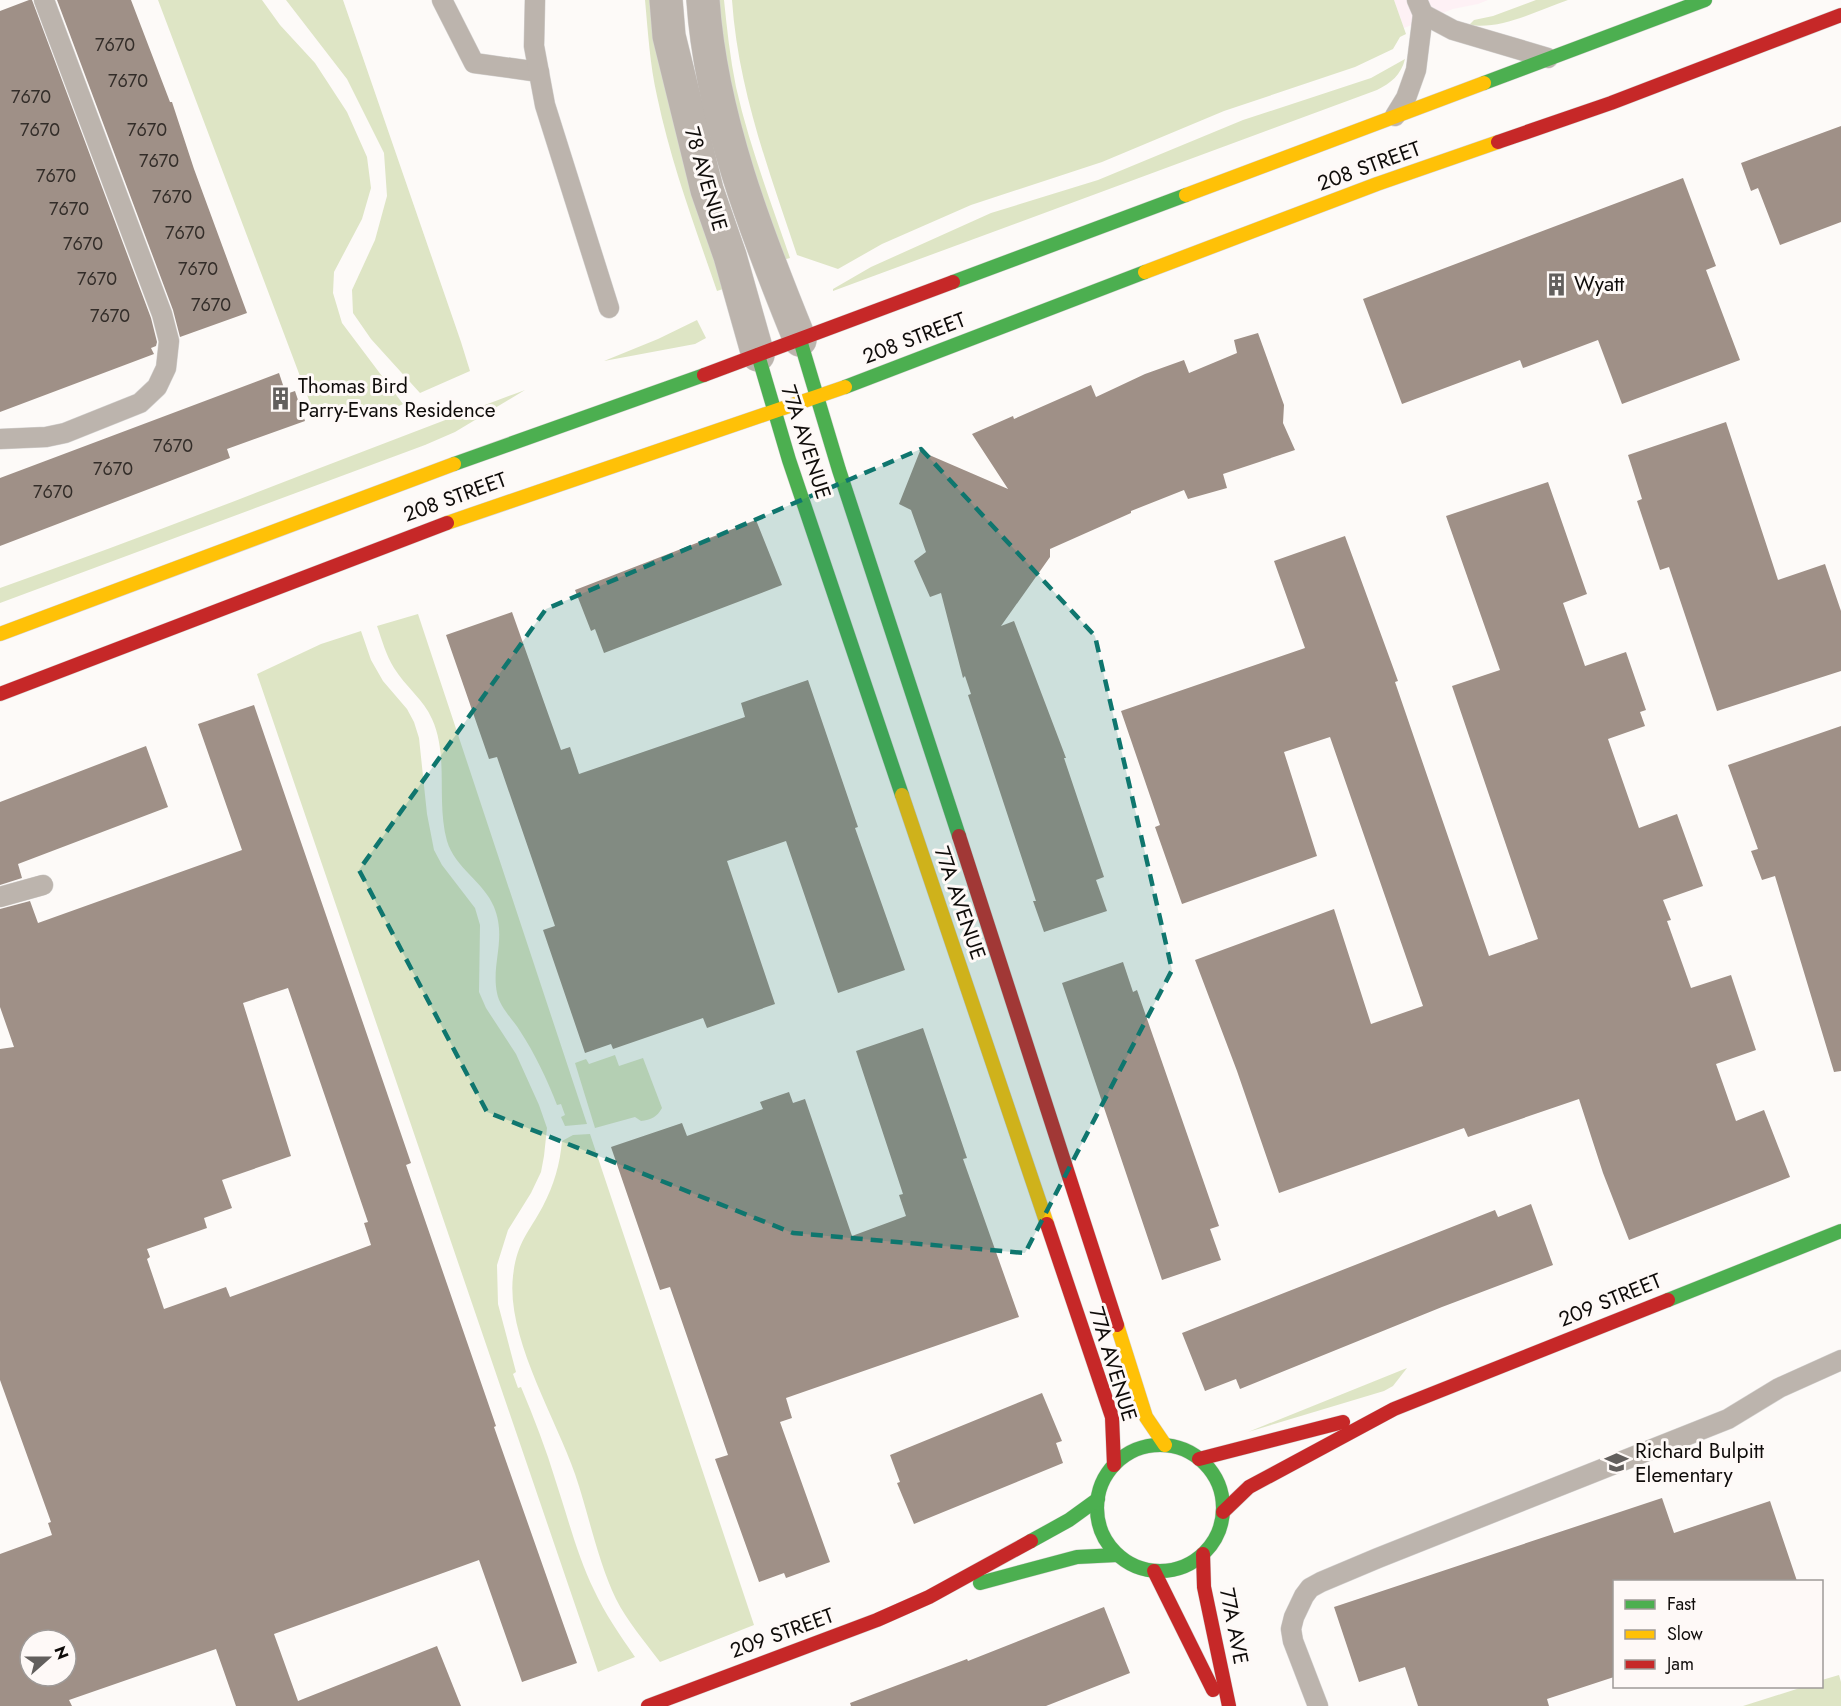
<svg xmlns="http://www.w3.org/2000/svg" width="1841" height="1706" viewBox="0 0 1841 1706" font-family="Jost,sans-serif">
  <style>
    .commercial { fill: #fef1f5 }
    .green { fill: #dee5c5 }
    .building { fill: #9f9087; fill-rule: evenodd }
    .lines { fill: none; stroke-linecap: round; stroke-linejoin: round }
    .lane-casing { stroke: #d6d4d3; stroke-width: 21 }
    .street-casing { stroke: #d6d4d3; stroke-width: 34 }
    .fast-casing { stroke: #d6d4d3; stroke-width: 15 }
    .slow-casing { stroke: #d6d4d3; stroke-width: 15 }
    .jam-casing { stroke: #d6d4d3; stroke-width: 15 }
    .lane { stroke: #bcb4ad; stroke-width: 20 }
    .street { stroke: #bcb4ad; stroke-width: 33 }
    .fast { stroke: #4caf50; stroke-width: 14 }
    .slow { stroke: #ffc107; stroke-width: 14 }
    .jam { stroke: #c62828; stroke-width: 14 }
    .marked { fill: #0f766e; fill-opacity: 0.2; stroke: #0f766e; stroke-width: 4.5; stroke-dasharray: 12 8; stroke-linejoin: round }
    .labels { text-anchor: middle; dominant-baseline: central; stroke-width: 6; stroke-linejoin: round; paint-order: stroke }
    .number-label { font-size: 18px; fill: #332d29 }
    .street-label { font-size: 21px; fill: #0f0c0a; stroke: #fef9f7 }
    .poi-label { font-size: 21px; fill: #0f0c0a; stroke: #fef9f7; text-anchor: start }
  </style>
  <rect width="100%" height="100%" fill="#fdfaf8"/>
  <path class="commercial" d="M 1394,0 L 1488,0 L 1478,4 L 1453,9 L 1404,28 Z"/>
  <g class="green">
    <path d="M 158,0 L 262,0 L 280,25 L 315,63 L 347,112 L 367,157 L 371,188 L 362,219 L 334,272 L 333,293 L 342,323 L 403,404 L 397,407 L 347,409 L 325,403 L 312,408 Z"/>
    <path d="M 286,0 L 343,0 L 461,342 L 470,371 L 420,393 L 371,339 L 353,313 L 352,290 L 375,240 L 387,196 L 384,153 L 347,79 Z"/>
    <path d="M 645,0 L 655,0 L 726,288 L 717,291 C 695,227 671,163 657,96 C 650,65 648,32 645,0 Z"/>
    <path d="M 713,0 L 724,0 C 727,29 730,58 736,87 C 749,145 771,202 790,258 L 779,261 L 739,140 Z"/>
    <path d="M 732,0 L 1394,0 L 1406,34 L 1400,37 L 1393,49 L 1355,67 L 1224,111 L 1102,162 L 971,205 L 882,244 L 838,269 L 797,255 C 769,171 738,89 732,0 Z"/>
    <path d="M 1536,0 L 1568,0 C 1536,11 1502,30 1469,25 L 1474,20 L 1493,16 Z"/>
    <path d="M 1405,59 C 1401,75 1391,83 1377,90 L 833,291 L 833,289 L 871,267 L 991,213 L 1098,180 L 1243,120 L 1371,78 Z"/>
    <path d="M 697,320 L 706,338 L 695,344 L 604,361 L 658,339 Z"/>
    <path d="M 525,390 L 455,432 L 425,445 L 0,603 L 0,588 C 176,526 350,455 525,390 Z"/>
    <path d="M 418,614 L 587,1124 L 565,1126 L 561,1117 L 565,1115 L 561,1104 L 557,1105 C 547,1079 535,1054 520,1031 C 512,1018 500,1008 497,993 C 491,963 507,939 494,907 C 484,882 455,868 447,841 C 436,801 449,756 432,719 C 424,700 405,686 394,668 C 386,655 382,640 377,626 Z"/>
    <path d="M 361,631 L 371,660 L 383,681 L 407,709 L 414,722 L 419,738 L 427,814 L 434,850 L 442,865 L 475,908 L 480,925 L 479,992 L 486,1008 L 516,1054 L 539,1105 L 547,1128 L 544,1156 L 541,1172 L 531,1193 L 508,1230 L 497,1265 L 498,1304 L 516,1372 L 513,1374 L 518,1388 L 521,1387 C 534,1418 546,1449 556,1482 C 568,1518 577,1555 594,1590 C 605,1614 620,1635 635,1657 L 598,1672 L 257,674 L 321,644 Z"/>
    <path d="M 615,1055 L 619,1066 L 643,1058 L 662,1108 C 657,1117 651,1120 641,1121 L 635,1117 L 595,1128 L 575,1063 L 586,1059 L 589,1064 Z"/>
    <path d="M 590,1134 L 754,1625 L 660,1662 C 645,1642 627,1621 616,1599 C 597,1559 589,1515 575,1474 C 555,1416 506,1337 513,1276 C 517,1242 528,1234 543,1206 C 554,1185 560,1164 562,1141 L 573,1135 Z"/>
    <path d="M 1407,1368 L 1393,1386 L 1384,1391 L 1248,1432 Z"/>
    <path d="M 1839,1675 L 1841,1682 L 1841,1706 L 1743,1706 L 1803,1687 L 1822,1686 L 1822,1680 Z"/>
  </g>
  <g class="building">
    <path d="M 29,0 L 32,0 L 151,318 L 157,342 L 156,346 L 151,348 L 154,354 L 0,412 L 0,11 Z"/>
    <path d="M 57,0 L 131,0 L 170,102 L 172,102 L 194,169 L 247,313 L 180,337 L 173,310 Z"/>
    <path d="M 1841,126 L 1841,222 L 1780,245 L 1758,188 L 1751,191 L 1741,163 Z"/>
    <path d="M 1683,178 L 1716,266 L 1706,270 L 1740,360 L 1622,404 L 1598,340 L 1523,368 L 1520,360 L 1402,404 L 1363,299 Z"/>
    <path d="M 1258,333 L 1284,405 L 1283,423 L 1295,450 L 1223,474 L 1227,488 L 1188,499 L 1184,490 L 1131,511 L 1131,513 L 1050,549 L 1050,557 L 1001,626 L 1014,621 L 1066,758 L 1064,758 L 1104,877 L 1096,880 L 1107,911 L 1044,932 L 1033,901 L 1036,901 L 968,695 L 971,694 L 965,676 L 963,678 L 941,593 L 930,597 L 914,561 L 926,552 L 911,510 L 899,504 L 920,451 L 1008,489 L 972,434 L 1013,416 L 1014,419 L 1091,385 L 1096,397 L 1145,374 L 1184,360 L 1189,373 L 1237,353 L 1234,340 Z"/>
    <path d="M 279,373 L 286,394 L 295,391 L 305,421 L 227,449 L 230,458 L 0,546 L 0,478 Z"/>
    <path d="M 1726,422 L 1778,580 L 1825,564 L 1841,611 L 1841,671 L 1717,711 L 1669,567 L 1660,570 L 1637,501 L 1642,499 L 1628,455 Z"/>
    <path d="M 1548,482 L 1587,594 L 1563,603 L 1585,666 L 1626,652 L 1646,710 L 1640,712 L 1645,726 L 1608,739 L 1639,828 L 1677,814 L 1703,886 L 1663,900 L 1671,920 L 1667,921 L 1691,988 L 1731,975 L 1756,1050 L 1716,1064 L 1736,1121 L 1764,1110 L 1790,1177 L 1629,1240 L 1603,1173 L 1579,1099 L 1468,1137 L 1464,1128 L 1279,1193 L 1237,1071 L 1195,960 L 1334,909 L 1371,1024 L 1423,1006 L 1330,737 L 1284,752 L 1317,856 L 1182,904 L 1155,827 L 1160,825 L 1121,711 L 1305,648 L 1274,561 L 1345,536 L 1398,681 L 1395,682 L 1489,956 L 1538,939 L 1452,686 L 1500,670 L 1446,516 Z"/>
    <path d="M 756,520 L 782,585 L 604,653 L 595,629 L 591,631 L 575,590 Z"/>
    <path d="M 512,612 L 561,750 L 570,747 L 579,774 L 745,717 L 741,703 L 808,680 L 858,827 L 855,828 L 905,970 L 838,993 L 786,841 L 727,861 L 775,1004 L 707,1028 L 703,1018 L 613,1049 L 611,1044 L 585,1053 L 543,930 L 555,926 L 497,757 L 489,759 L 446,635 Z"/>
    <path d="M 254,705 L 411,1163 L 406,1165 L 496,1426 L 494,1427 L 577,1663 L 522,1682 L 479,1560 L 274,1634 L 298,1701 L 437,1646 L 461,1706 L 236,1706 L 216,1649 L 69,1700 L 72,1706 L 0,1706 L 0,1554 L 52,1535 L 48,1523 L 51,1522 L 0,1380 L 0,1049 L 14,1047 L 0,1007 L 0,909 L 30,901 L 38,923 L 242,850 L 198,724 ZM 288,988 L 368,1222 L 364,1223 L 371,1245 L 230,1297 L 226,1287 L 164,1309 L 147,1259 L 150,1257 L 147,1249 L 207,1228 L 204,1218 L 232,1208 L 222,1180 L 291,1156 L 243,1003 ZM 30,1640 L 66,1640 L 66,1676 L 30,1676 Z"/>
    <path d="M 1841,726 L 1841,1071 L 1834,1072 L 1775,876 L 1762,880 L 1751,851 L 1758,849 L 1728,765 Z"/>
    <path d="M 146,746 L 168,807 L 18,864 L 22,878 L 0,885 L 0,802 Z"/>
    <path d="M 1123,962 L 1133,992 L 1137,990 L 1219,1226 L 1210,1229 L 1221,1260 L 1162,1280 L 1062,983 Z"/>
    <path d="M 923,1028 L 967,1158 L 963,1159 L 1019,1317 L 786,1398 L 792,1418 L 780,1422 L 830,1562 L 786,1578 L 784,1573 L 759,1582 L 715,1459 L 728,1455 L 670,1287 L 660,1290 L 611,1147 L 682,1123 L 687,1136 L 763,1109 L 760,1102 L 789,1092 L 793,1103 L 805,1099 L 852,1236 L 906,1216 L 899,1195 L 903,1194 L 856,1051 Z"/>
    <path d="M 1531,1204 L 1553,1265 L 1442,1307 L 1240,1389 L 1236,1379 L 1205,1391 L 1182,1333 L 1495,1210 L 1498,1217 Z"/>
    <path d="M 1042,1393 L 1062,1441 L 1056,1443 L 1063,1463 L 914,1524 L 897,1483 L 900,1482 L 890,1455 Z"/>
    <path d="M 1662,1498 L 1674,1533 L 1770,1501 L 1797,1581 L 1614,1581 L 1614,1677 L 1547,1699 L 1549,1706 L 1418,1706 L 1405,1667 L 1359,1682 L 1334,1607 Z"/>
    <path d="M 1104,1607 L 1130,1673 L 1046,1706 L 851,1706 L 850,1703 L 967,1659 L 968,1661 Z"/>
  </g>
  <g class="lines">
    <defs>
      <g id="lane">
        <path d="M 442,0 L 474,63 L 539,72"/>
        <path d="M 535,0 L 534,46 L 545,105 L 609,308"/>
        <path d="M 1423,14 L 1453,30 L 1548,58"/>
        <path d="M 1395,116 L 1406,98 L 1416,70 L 1423,14 L 1417,0"/>
        <path d="M 0,439 L 46,437 L 65,433 L 140,403 L 157,387 L 166,368 L 169,341 L 162,314 L 44,0"/>
        <path d="M 0,897 L 43,885"/>
        <path d="M 1318,1706 L 1293,1641 L 1291,1629 L 1294,1617 L 1304,1596 L 1310,1588 L 1321,1582 L 1378,1558 L 1728,1419 L 1779,1388 L 1841,1360"/>
      </g>
      <g id="street">
        <path d="M 666,0 L 669,36 L 707,190 L 730,256 L 758,355"/>
        <path d="M 703,0 C 711,117 756,232 800,340"/>
      </g>
      <g id="fast">
        <path d="M 1484,83 L 1705,0"/>
        <path d="M 953,282 L 1186,195"/>
        <path d="M 800,340 L 839,470 L 959,836"/>
        <path d="M 758,355 L 789,460 L 902,795"/>
        <path d="M 845,387 L 1145,272"/>
        <path d="M 454,464 L 704,375"/>
        <path d="M 1668,1300 L 1841,1231"/>
        <circle cx="1160" cy="1508" r="63"/>
        <path d="M 1031,1541 L 1069,1520 L 1098,1499"/>
        <path d="M 980,1583 L 1077,1557 L 1117,1555"/>
      </g>
      <g id="slow">
        <path d="M 1186,195 L 1484,83"/>
        <path d="M 1145,272 L 1377,184 L 1498,142"/>
        <path d="M 447,523 L 845,387"/>
        <path d="M 0,634 L 454,464"/>
        <path d="M 902,795 L 1047,1224"/>
        <path d="M 1117,1325 L 1146,1417 L 1165,1445"/>
      </g>
      <g id="jam">
        <path d="M 1498,142 L 1611,103 L 1841,15"/>
        <path d="M 704,375 L 953,282"/>
        <path d="M 0,694 L 447,523"/>
        <path d="M 959,836 L 1117,1325"/>
        <path d="M 1047,1224 L 1112,1417 L 1114,1465"/>
        <path d="M 1199,1459 L 1343,1422"/>
        <path d="M 1223,1512 L 1249,1487 L 1394,1409 L 1668,1300"/>
        <path d="M 1203,1554 L 1204,1587 L 1229,1706"/>
        <path d="M 1154,1571 L 1213,1690"/>
        <path d="M 648,1706 L 877,1620 L 929,1597 L 1031,1541"/>
      </g>
    </defs>
    <use href="#lane" class="lane-casing"/>
    <use href="#street" class="street-casing"/>
    <use href="#fast" class="fast-casing"/>
    <use href="#slow" class="slow-casing"/>
    <use href="#jam" class="jam-casing"/>
    <use href="#lane" class="lane"/>
    <use href="#street" class="street"/>
    <use href="#fast" class="fast"/>
    <use href="#slow" class="slow"/>
    <use href="#jam" class="jam"/>
  </g>
  <path class="marked" d="M 921,449 L 1095,636 L 1172,970 L 1025,1253 L 793,1233 L 487,1112 L 359,870 L 546,609 Z"/>
  <defs>
    <symbol id="building-bare" viewBox="-9 -9 18 18"><path d="M-4-6H4V6H1V3H-1V6H-4ZM-2.5-4.3h1.7v1.8h-1.7ZM.8-4.3h1.7v1.8H.8ZM-2.5-1h1.7V.8h-1.7ZM.8-1h1.7V.8H.8Z" fill="#625f5d" stroke="#fef9f7" stroke-width="2.5" paint-order="stroke"/></symbol>
    <symbol id="school-bare" viewBox="-9 -9 18 18"><path d="M0-5L7-2L0 1L-7-2ZM-4 1L0 2.5L4 1V4Q0 6-4 4Z" fill="#625f5d" stroke="#fef9f7" stroke-width="2.5" paint-order="stroke"/></symbol>
  </defs>
  <g fill-rule="evenodd">
    <use href="#building-bare" x="1540" y="268" width="33" height="33"/>
    <use href="#building-bare" x="264" y="382" width="33" height="33"/>
    <use href="#school-bare" x="1600" y="1446" width="33" height="33"/>
  </g>
  <g class="labels">
    <g class="number-label">
      <text x="115" y="45">7670</text>
      <text x="128" y="81">7670</text>
      <text x="31" y="97">7670</text>
      <text x="40" y="130">7670</text>
      <text x="147" y="130">7670</text>
      <text x="159" y="161">7670</text>
      <text x="56" y="176">7670</text>
      <text x="172" y="197">7670</text>
      <text x="69" y="209">7670</text>
      <text x="185" y="233">7670</text>
      <text x="83" y="244">7670</text>
      <text x="198" y="269">7670</text>
      <text x="97" y="279">7670</text>
      <text x="211" y="305">7670</text>
      <text x="110" y="316">7670</text>
      <text x="173" y="446">7670</text>
      <text x="113" y="469">7670</text>
      <text x="53" y="492">7670</text>
    </g>
    <g class="street-label">
      <text transform="translate(1369 166) rotate(-20)">208 STREET</text>
      <text transform="translate(706 179) rotate(74)">78 AVENUE</text>
      <text transform="translate(914 338) rotate(-21)">208 STREET</text>
      <text transform="translate(806 442) rotate(72)">77A AVENUE</text>
      <text transform="translate(455 497) rotate(-20)">208 STREET</text>
      <text transform="translate(960 903) rotate(71)">77A AVENUE</text>
      <text transform="translate(1610 1300) rotate(-22)">209 STREET</text>
      <text transform="translate(1113 1364) rotate(73)">77A AVENUE</text>
      <text transform="translate(1234 1626) rotate(79)">77A AVE</text>
      <text transform="translate(782 1633) rotate(-20)">209 STREET</text>
    </g>
    <g class="poi-label">
      <text x="1574" y="284">Wyatt</text>
      <text x="298" y="386">Thomas Bird<tspan x="298" dy="24">Parry-Evans Residence</tspan></text>
      <text x="1635" y="1451">Richard Bulpitt<tspan x="1635" dy="24">Elementary</tspan></text>
    </g>
  </g>
  <rect x="1613" y="1580" width="210" height="108" fill="#fef9f7" stroke="#9e9a98" stroke-width="1.5"/>
  <rect x="1625" y="1600" width="30" height="9" fill="#4caf50" stroke="#9e9a98" stroke-width="1.5"/>
  <text x="1667" y="1610" font-size="18" fill="#0f0c0a">Fast</text>
  <rect x="1625" y="1630" width="30" height="9" fill="#ffc107" stroke="#9e9a98" stroke-width="1.5"/>
  <text x="1667" y="1640" font-size="18" fill="#0f0c0a">Slow</text>
  <rect x="1625" y="1660" width="30" height="9" fill="#c62828" stroke="#9e9a98" stroke-width="1.5"/>
  <text x="1667" y="1670" font-size="18" fill="#0f0c0a">Jam</text>
  <g transform="translate(48 1658) rotate(69)"><circle r="28" fill="#fef9f7" stroke="#9e9a98" stroke-width="1.5"/>
  <path d="M0-4.5L10 22L0 15L-10 22Z" fill="#625f5d"/>
  <text y="-9" font-size="16" font-weight="bold" text-anchor="middle" fill="#0f0c0a">N</text>
  </g>
</svg>
